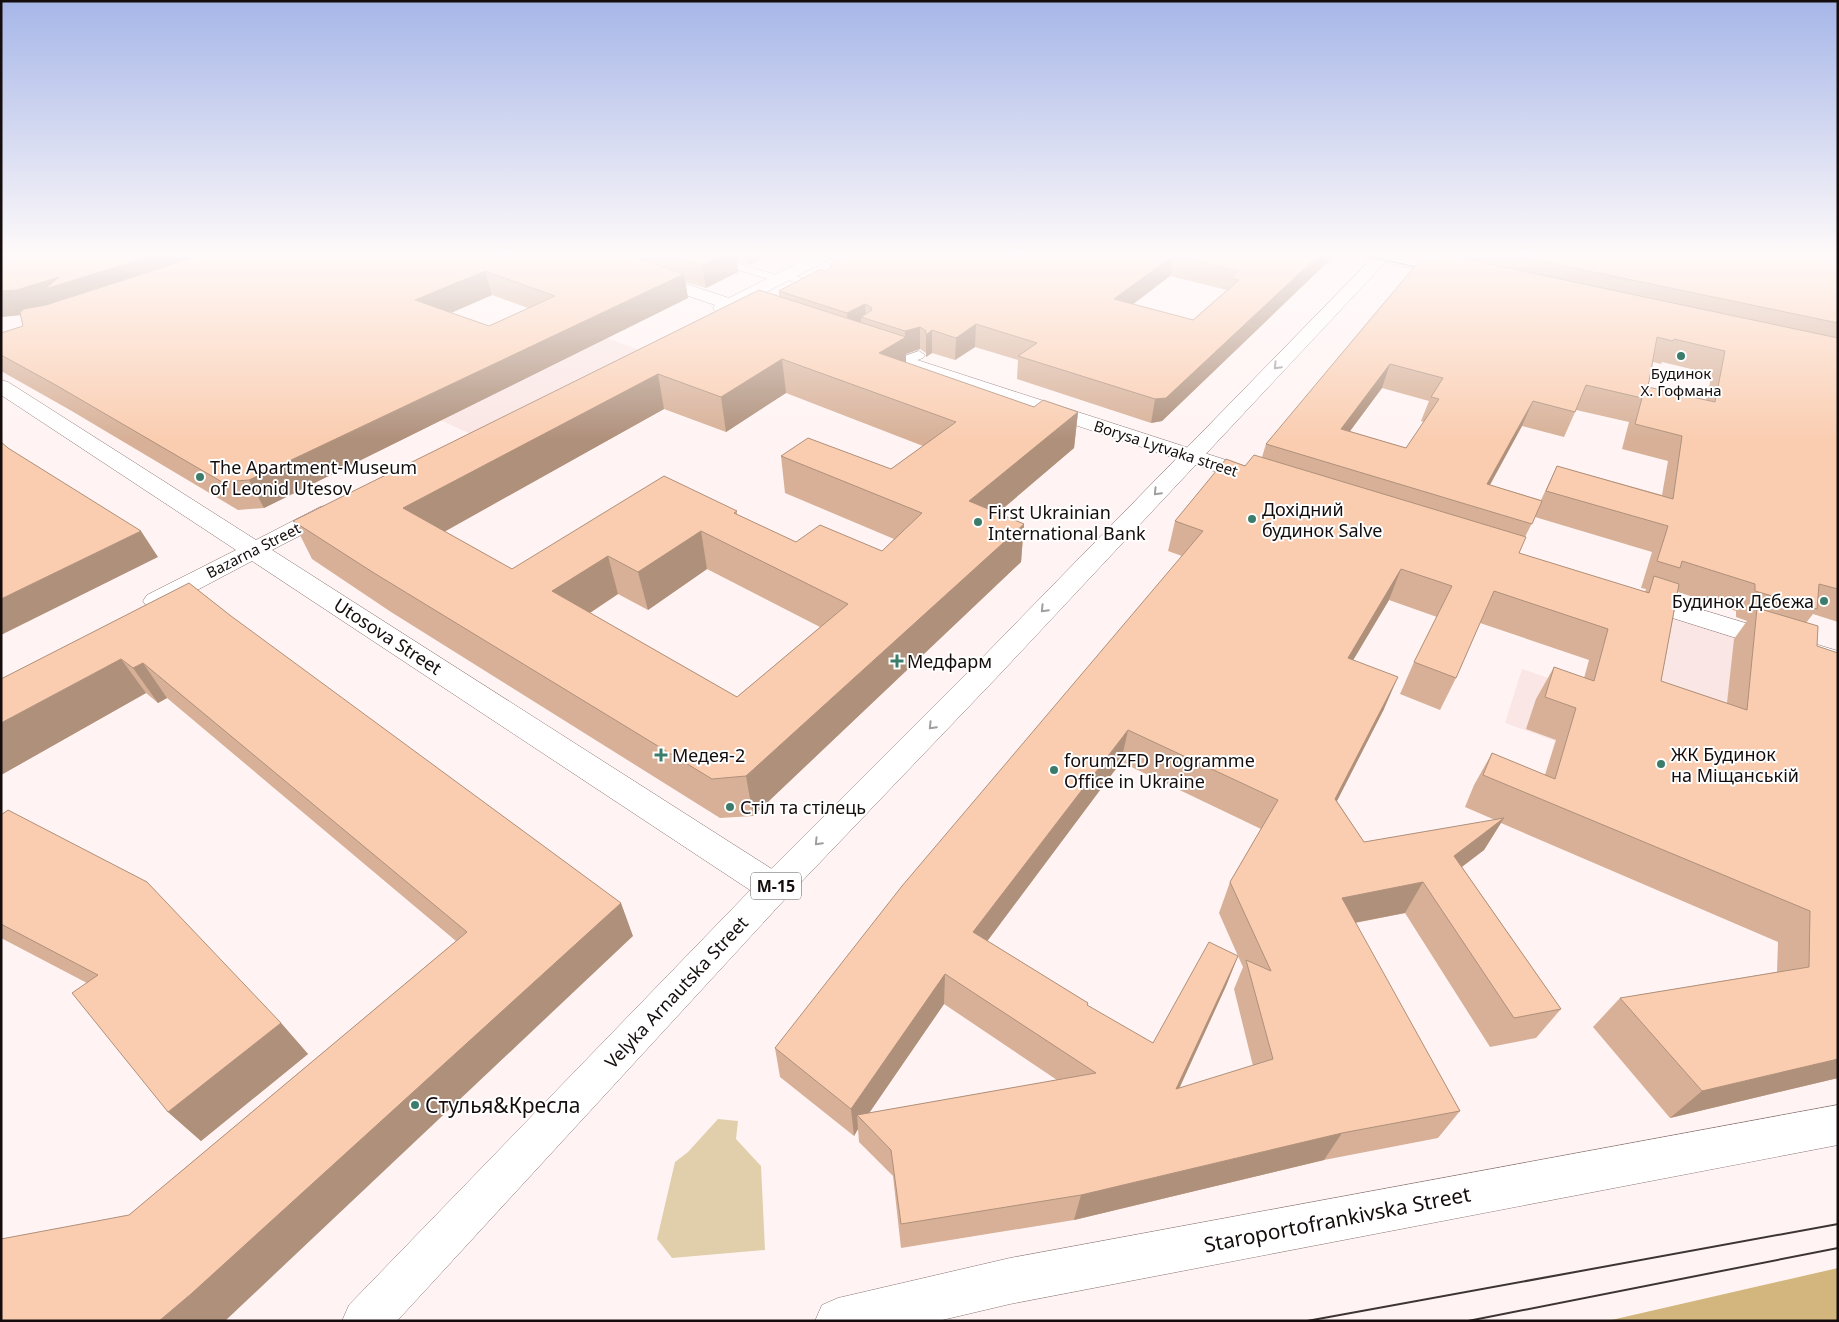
<svg xmlns="http://www.w3.org/2000/svg" width="1839" height="1322" viewBox="0 0 1839 1322" font-family="'Noto Sans',sans-serif">
  <style>
    .built { fill: #fae6e4 }
    .green { fill: #e1cfac }
    .forest { fill: #d2b67e }
    .lines { fill: none; stroke-linecap: round; stroke-linejoin: round }
    .service-casing { stroke: #8a7472; stroke-width: 1 }
    .minor-casing { stroke: #8a7472; stroke-width: 1 }
    .secondary-casing { stroke: #8a7472; stroke-width: 1 }
    .primary-casing { stroke: #8a7472; stroke-width: 1 }
    .service { fill: #fff; fill-rule: evenodd }
    .minor { fill: #fff; fill-rule: evenodd }
    .secondary { fill: #fff; fill-rule: evenodd }
    .primary { fill: #fff; fill-rule: evenodd }
    .tram-far1 { stroke: #3d3535; stroke-width: 1 }
    .tram { stroke: #3d3535; stroke-width: 2 }
    .wall { fill: #d7b097; fill-rule: evenodd }
    .shaded-wall { fill: #af907b }
    .building { fill: #facdb0; stroke: #af907b; fill-rule: evenodd }
    .oneway { stroke: #a19e9e }
    .poi-dot { fill: #3b7c6b; stroke: #fff; stroke-width: 2 }
    .labels { text-anchor: middle; dominant-baseline: central; stroke-width: 4; stroke-linejoin: round; paint-order: stroke }
    .far-poi-label { font-size: 15px; fill: #150d0d; stroke: #fff }
    .far-street-label { font-size: 15px; fill: #150d0d; stroke: #fff }
    .shield { fill: #fff; stroke: #5b5656; stroke-width: 1 }
    .shield-label { font-size: 16px; font-weight: bold; fill: #150d0d }
    .poi-label { font-size: 18px; fill: #150d0d; stroke: #fff; text-anchor: start }
    .street-label { font-size: 18px; fill: #150d0d; stroke: #fff }
    .near-poi-label { font-size: 21px; fill: #150d0d; stroke: #fff; text-anchor: start }
    .near-street-label { font-size: 21px; fill: #150d0d; stroke: #fff }
  </style>
  <rect width="100%" height="100%" fill="#fff4f3"/>
  <g class="built">
    <path d="M 535,311 L 640,350 L 473,435 L 380,393 L 468,341 Z"/>
    <path d="M 1617,594 L 1735,631 L 1714,839 L 1545,774 L 1555,741 L 1505,723 L 1522,669 L 1593,693 Z"/>
  </g>
  <path class="green" d="M 718,1119 L 738,1121 L 736,1139 L 761,1166 L 765,1250 L 672,1258 L 657,1239 L 675,1162 L 688,1152 Z"/>
  <path class="forest" d="M 1838,1268 L 1838,1321 L 1607,1321 Z"/>
  <g class="lines">
    <defs>
      <g id="service">
        <path d="M 801,255 L 816,255 L 823,259 L 818,262 Z"/>
        <path d="M 715,257 L 780,276 L 785,273 L 789,274 L 827,285 L 828,287 L 823,290 L 784,279 L 779,282 L 775,281 L 711,262 L 711,258 Z"/>
        <path d="M 919,351 L 925,355 L 923,358 L 903,365 L 897,361 L 899,358 Z"/>
      </g>
      <g id="minor">
        <path d="M 574,255 L 598,255 L 729,298 L 813,255 L 834,255 L 832,258 L 745,303 L 772,312 L 775,316 L 772,320 C 757,323 746,311 732,310 C 726,310 722,313 716,312 L 713,308 L 715,305 L 576,258 Z"/>
        <path d="M 871,345 L 1263,472 L 1266,477 L 1263,482 L 1255,484 L 1247,482 L 864,355 L 862,351 L 864,347 Z"/>
        <path d="M 1,380 L 8,382 L 256,540 L 320,507 L 328,505 L 336,507 L 340,512 L 336,517 L 272,550 L 786,878 L 791,888 L 786,898 L 774,902 L 762,898 L 252,561 L 165,607 L 156,609 L 147,607 L 143,601 L 147,595 L 236,550 L 1,395 Z"/>
        <path d="M 1640,591 L 1838,651 L 1838,670 L 1631,605 L 1627,599 L 1631,593 Z"/>
      </g>
      <g id="secondary">
        <path d="M 1366,255 L 1396,255 L 1459,270 L 1461,273 L 1459,276 L 1453,278 L 1368,258 Z"/>
        <path d="M 1838,1105 L 1838,1145 L 1010,1304 L 938,1321 L 815,1321 L 822,1305 L 838,1298 L 1010,1258 Z"/>
      </g>
      <path id="primary" d="M 1375,255 L 1392,255 L 1000,674 L 786,898 L 397,1321 L 342,1321 L 349,1305 L 762,878 L 980,660 Z"/>
    </defs>
    <use href="#service" class="service-casing"/>
    <use href="#minor" class="minor-casing"/>
    <use href="#secondary" class="secondary-casing"/>
    <use href="#primary" class="primary-casing"/>
    <use href="#service" class="service"/>
    <use href="#minor" class="minor"/>
    <use href="#secondary" class="secondary"/>
    <use href="#primary" class="primary"/>
    <path class="tram-far1" d="M 1363,255 L 1429,270"/>
    <g class="tram">
      <path d="M 1307,1321 L 1838,1224"/>
      <path d="M 1468,1321 L 1838,1248"/>
    </g>
  </g>
  <g class="wall">
    <path d="M 1,255 L 770,255 L 749,265 L 736,261 L 738,272 L 706,288 L 685,282 L 688,298 L 264,508 L 238,510 L 70,410 L 1,371 L 1,333 L 23,326 L 20,315 L 1,317 ZM 492,295 L 528,308 L 489,326 L 451,313 Z"/>
    <path d="M 847,255 L 1335,255 L 1162,421 L 1151,423 L 1017,379 L 1018,360 L 975,347 L 955,360 L 932,353 L 926,357 L 926,353 L 920,349 L 906,354 L 906,363 L 1034,407 L 1078,412 L 1074,448 L 998,513 L 1024,524 L 1021,562 L 753,816 L 720,818 L 391,612 L 312,559 L 293,521 L 779,296 L 779,291 L 826,271 L 831,268 L 830,264 ZM 1170,276 L 1227,290 L 1193,320 L 1133,304 ZM 786,393 L 923,446 L 891,469 L 781,456 L 785,493 L 894,539 L 882,551 L 796,542 L 737,515 L 737,511 L 512,569 L 444,531 L 664,409 L 726,432 ZM 707,569 L 820,627 L 737,697 L 590,613 L 618,594 L 648,610 Z"/>
    <path d="M 1438,255 L 1838,255 L 1838,622 L 1813,614 L 1806,623 L 1817,646 L 1838,1078 L 1670,1118 L 1593,1027 L 1620,998 L 1777,972 L 1778,942 L 1501,823 L 1484,850 L 1462,867 L 1561,1009 L 1536,1038 L 1490,1047 L 1405,913 L 1355,923 L 1460,1111 L 1438,1138 L 1324,1160 L 1074,1220 L 901,1248 L 893,1176 L 859,1142 L 858,1129 L 854,1136 L 780,1077 L 775,1048 L 1182,556 L 1168,551 L 1175,521 L 1245,466 L 1262,457 L 1266,444 L 1432,263 ZM 1653,362 L 1661,364 L 1662,362 L 1712,374 L 1706,400 L 1648,387 ZM 1382,388 L 1429,401 L 1421,421 L 1424,422 L 1406,448 L 1350,431 ZM 1576,410 L 1629,422 L 1622,449 L 1668,461 L 1662,495 L 1557,466 L 1541,500 L 1490,485 L 1522,426 L 1564,437 ZM 1535,517 L 1652,552 L 1641,588 L 1646,589 L 1645,592 L 1519,553 L 1525,537 ZM 1678,592 L 1736,611 L 1736,617 L 1747,621 L 1734,639 L 1727,703 L 1661,681 ZM 1389,600 L 1437,617 L 1414,662 L 1400,694 L 1440,710 L 1456,678 L 1480,623 L 1589,660 L 1584,678 L 1554,667 L 1536,699 L 1526,729 L 1556,740 L 1545,775 L 1492,753 L 1474,785 L 1465,807 L 1495,820 L 1364,842 L 1337,801 L 1384,709 L 1353,660 ZM 1121,762 L 1261,829 L 1230,882 L 1219,913 L 1238,956 L 1153,1043 L 1087,1006 L 1088,1003 L 987,941 ZM 1238,956 L 1243,967 L 1234,989 L 1253,1066 L 1179,1089 L 1226,986 ZM 944,1004 L 1057,1080 L 869,1113 Z"/>
    <path d="M 189,583 L 633,936 L 129,1215 L 456,941 L 167,698 L 158,703 L 146,693 L 1,775 Z"/>
    <path d="M 1,815 L 281,1023 L 308,1054 L 201,1141 L 168,1112 L 87,983 L 1,938 Z"/>
  </g>
  <g class="shaded-wall">
    <path d="M 155,255 L 239,255 L 32,314 L 1,317 L 1,291 Z"/>
    <path d="M 722,255 L 736,255 L 738,272 L 706,288 L 702,265 Z"/>
    <path d="M 748,255 L 770,255 L 749,265 Z"/>
    <path d="M 1174,255 L 1170,276 L 1111,321 L 1114,299 Z"/>
    <path d="M 1319,255 L 1335,255 L 1162,421 L 1151,423 L 1155,399 Z"/>
    <path d="M 485,271 L 492,295 L 423,325 L 415,300 Z"/>
    <path d="M 684,274 L 688,298 L 264,508 L 249,480 Z"/>
    <path d="M 865,304 L 866,318 L 861,317 L 861,329 L 848,335 L 847,313 Z"/>
    <path d="M 976,324 L 975,347 L 955,360 L 956,338 Z"/>
    <path d="M 920,327 L 920,349 L 906,354 L 906,371 L 879,353 L 905,337 L 905,331 Z"/>
    <path d="M 932,330 L 932,353 L 926,357 L 926,335 Z"/>
    <path d="M 782,359 L 786,393 L 726,432 L 721,397 Z"/>
    <path d="M 1390,364 L 1382,388 L 1333,454 L 1341,429 Z"/>
    <path d="M 658,374 L 664,409 L 419,546 L 403,508 Z"/>
    <path d="M 1533,401 L 1522,426 L 1476,510 L 1487,484 Z"/>
    <path d="M 1078,412 L 1074,448 L 967,539 L 969,501 Z"/>
    <path d="M 1024,524 L 1021,562 L 753,816 L 746,776 Z"/>
    <path d="M 141,531 L 158,557 L 1,635 L 1,599 Z"/>
    <path d="M 701,531 L 707,569 L 648,610 L 638,572 Z"/>
    <path d="M 608,556 L 618,594 L 564,630 L 552,591 Z"/>
    <path d="M 1401,569 L 1389,600 L 1336,689 L 1348,658 Z"/>
    <path d="M 121,659 L 146,693 L 1,775 L 1,723 Z"/>
    <path d="M 143,663 L 167,698 L 158,703 L 133,668 Z"/>
    <path d="M 1398,677 L 1384,709 L 1322,830 L 1335,799 Z"/>
    <path d="M 1128,730 L 1121,762 L 971,963 L 973,932 Z"/>
    <path d="M 1504,818 L 1484,850 L 1435,887 L 1454,856 Z"/>
    <path d="M 1423,882 L 1405,913 L 1327,928 L 1342,898 Z"/>
    <path d="M 621,903 L 633,936 L 225,1321 L 159,1321 Z"/>
    <path d="M 1238,956 L 1226,986 L 1166,1117 L 1176,1089 Z"/>
    <path d="M 945,974 L 944,1004 L 863,1122 L 857,1115 L 858,1129 L 854,1136 L 851,1109 Z"/>
    <path d="M 281,1023 L 308,1054 L 201,1141 L 168,1112 Z"/>
    <path d="M 1838,1059 L 1838,1078 L 1670,1118 L 1702,1091 Z"/>
    <path d="M 1342,1133 L 1324,1160 L 1074,1220 L 1081,1195 Z"/>
  </g>
  <g class="building">
    <path d="M 1,255 L 155,255 L 45,289 L 59,277 L 17,290 L 1,291 Z"/>
    <path d="M 201,255 L 627,255 L 684,274 L 249,480 L 222,482 L 54,384 L 1,355 L 1,333 L 23,326 L 20,312 L 24,309 L 46,305 ZM 485,271 L 555,296 L 489,326 L 415,300 Z"/>
    <path d="M 672,255 L 722,255 L 702,265 Z"/>
    <path d="M 847,255 L 1319,255 L 1166,398 L 1155,399 L 1018,356 L 1037,343 L 976,324 L 956,338 L 932,330 L 926,335 L 926,331 L 920,327 L 905,331 L 861,317 L 872,310 L 871,307 L 865,304 L 847,313 L 779,291 L 819,270 L 826,271 L 832,267 L 830,264 ZM 1174,255 L 1239,271 L 1231,278 L 1239,280 L 1193,320 L 1114,299 Z"/>
    <path d="M 1438,255 L 1447,255 L 1838,338 L 1838,589 L 1819,584 L 1817,609 L 1755,591 L 1755,584 L 1682,561 L 1680,568 L 1657,561 L 1668,526 L 1546,491 L 1557,466 L 1673,499 L 1682,436 L 1635,424 L 1642,398 L 1586,385 L 1575,412 L 1533,401 L 1487,484 L 1542,501 L 1532,524 L 1266,444 L 1420,260 L 1432,263 ZM 1657,337 L 1673,341 L 1674,339 L 1725,351 L 1715,402 L 1648,387 ZM 1390,364 L 1443,378 L 1431,397 L 1439,399 L 1406,448 L 1341,429 Z"/>
    <path d="M 1512,255 L 1838,255 L 1838,323 Z"/>
    <path d="M 759,290 L 906,337 L 879,353 L 1034,407 L 1043,400 L 1078,412 L 969,501 L 1024,524 L 746,776 L 712,779 L 374,573 L 293,521 ZM 782,359 L 956,422 L 891,469 L 808,438 L 781,456 L 922,513 L 882,551 L 820,525 L 796,542 L 734,513 L 737,511 L 664,476 L 512,569 L 403,508 L 658,374 L 721,397 ZM 701,531 L 848,604 L 737,697 L 552,591 L 608,556 L 638,572 Z"/>
    <path d="M 1,442 L 8,448 L 141,531 L 1,599 Z"/>
    <path d="M 1254,455 L 1526,537 L 1519,553 L 1649,593 L 1654,576 L 1679,584 L 1661,681 L 1747,710 L 1757,608 L 1818,626 L 1817,646 L 1838,653 L 1838,1059 L 1702,1091 L 1620,998 L 1809,967 L 1810,911 L 1483,775 L 1492,753 L 1555,779 L 1576,708 L 1545,697 L 1554,667 L 1594,681 L 1608,629 L 1494,591 L 1456,678 L 1414,662 L 1452,586 L 1401,569 L 1348,658 L 1398,677 L 1335,799 L 1364,842 L 1504,818 L 1454,856 L 1561,1009 L 1514,1018 L 1423,882 L 1342,898 L 1460,1111 L 1342,1133 L 1081,1195 L 901,1224 L 891,1150 L 857,1115 L 1096,1073 L 945,974 L 851,1109 L 775,1048 L 902,886 L 1203,531 L 1175,521 L 1226,459 L 1245,466 ZM 1128,730 L 1278,800 L 1230,882 L 1271,971 L 1246,960 L 1273,1059 L 1176,1089 L 1238,956 L 1209,942 L 1153,1043 L 1087,1005 L 1088,1003 L 973,932 Z"/>
    <path d="M 189,583 L 231,616 L 621,903 L 191,1294 L 159,1321 L 1,1321 L 1,1239 L 129,1215 L 467,932 L 143,663 L 133,668 L 121,659 L 1,723 L 1,679 Z"/>
    <path d="M 8,810 L 147,882 L 281,1023 L 168,1112 L 72,993 L 98,975 L 1,924 L 1,815 Z"/>
  </g>
  <defs><path id="oneway-chevron" d="M-2-3.5L2.5 0L-2 3.5" fill="none" stroke-width="1.6" stroke-linecap="round" stroke-linejoin="round" transform="scale(1.25)"/></defs>
  <g class="oneway">
    <use href="#oneway-chevron" transform="translate(1277 366) rotate(134)"/>
    <use href="#oneway-chevron" transform="translate(1157 492) rotate(134)"/>
    <use href="#oneway-chevron" transform="translate(1044 609) rotate(134)"/>
    <use href="#oneway-chevron" transform="translate(932 726) rotate(134)"/>
    <use href="#oneway-chevron" transform="translate(818 842) rotate(134)"/>
  </g>
  <linearGradient id="sky" x2="0" y2="1"><stop stop-color="#a6b6e8"/><stop offset="0.58" stop-color="#fffafa"/><stop offset="1" stop-color="#fffafa" stop-opacity="0"/></linearGradient>
  <rect width="1839" height="440" fill="url(#sky)"/>
  <g class="poi-dot">
    <circle cx="1681" cy="356" r="5"/>
    <circle cx="200" cy="477" r="5"/>
    <circle cx="1252" cy="519" r="5"/>
    <circle cx="978" cy="522" r="5"/>
    <circle cx="1824" cy="601" r="5"/>
    <path d="M894.5 653.5h5v5h5v5h-5v5h-5v-5h-5v-5h5z"/>
    <path d="M658.5 747.5h5v5h5v5h-5v5h-5v-5h-5v-5h5z"/>
    <circle cx="1661" cy="764" r="5"/>
    <circle cx="1054" cy="770" r="5"/>
    <circle cx="730" cy="807" r="5"/>
    <circle cx="415" cy="1105" r="5"/>
  </g>
  <g class="labels">
    <g class="far-poi-label">
      <text x="1681" y="373">Будинок<tspan x="1681" dy="17">Х. Гофмана</tspan></text>
    </g>
    <g class="far-street-label">
      <text transform="translate(1166 448) rotate(18)">Borysa Lytvaka street</text>
      <text transform="translate(253 550) rotate(-27)">Bazarna Street</text>
    </g>
    <rect class="shield" x="751" y="872.5" width="50" height="27" rx="4"/>
    <g class="shield-label">
      <text x="776" y="886">М-15</text>
    </g>
    <g class="poi-label">
      <text x="210" y="467">The Apartment-Museum<tspan x="210" dy="21">of Leonid Utesov</tspan></text>
      <text x="1262" y="509">Дохідний<tspan x="1262" dy="21">будинок Salve</tspan></text>
      <text x="988" y="512">First Ukrainian<tspan x="988" dy="21">International Bank</tspan></text>
      <text x="1814" y="601" text-anchor="end">Будинок Дєбєжа</text>
      <text x="907" y="661">Медфарм</text>
      <text x="1671" y="754">ЖК Будинок<tspan x="1671" dy="21">на Міщанській</tspan></text>
      <text x="672" y="755">Медея-2</text>
      <text x="1064" y="760">forumZFD Programme<tspan x="1064" dy="21">Office in Ukraine</tspan></text>
      <text x="740" y="807">Стіл та стілець</text>
    </g>
    <g class="street-label">
      <text transform="translate(388 636) rotate(33)">Utosova Street</text>
      <text transform="translate(676 992) rotate(-47)">Velyka Arnautska Street</text>
    </g>
    <g class="near-poi-label">
      <text x="425" y="1105">Стулья&amp;Кресла</text>
    </g>
    <g class="near-street-label">
      <text transform="translate(1337 1219) rotate(-11)">Staroportofrankivska Street</text>
    </g>
  </g>
  <rect width="1839" height="1322" fill="none" stroke="#150d0d" stroke-width="5"/>
</svg>
